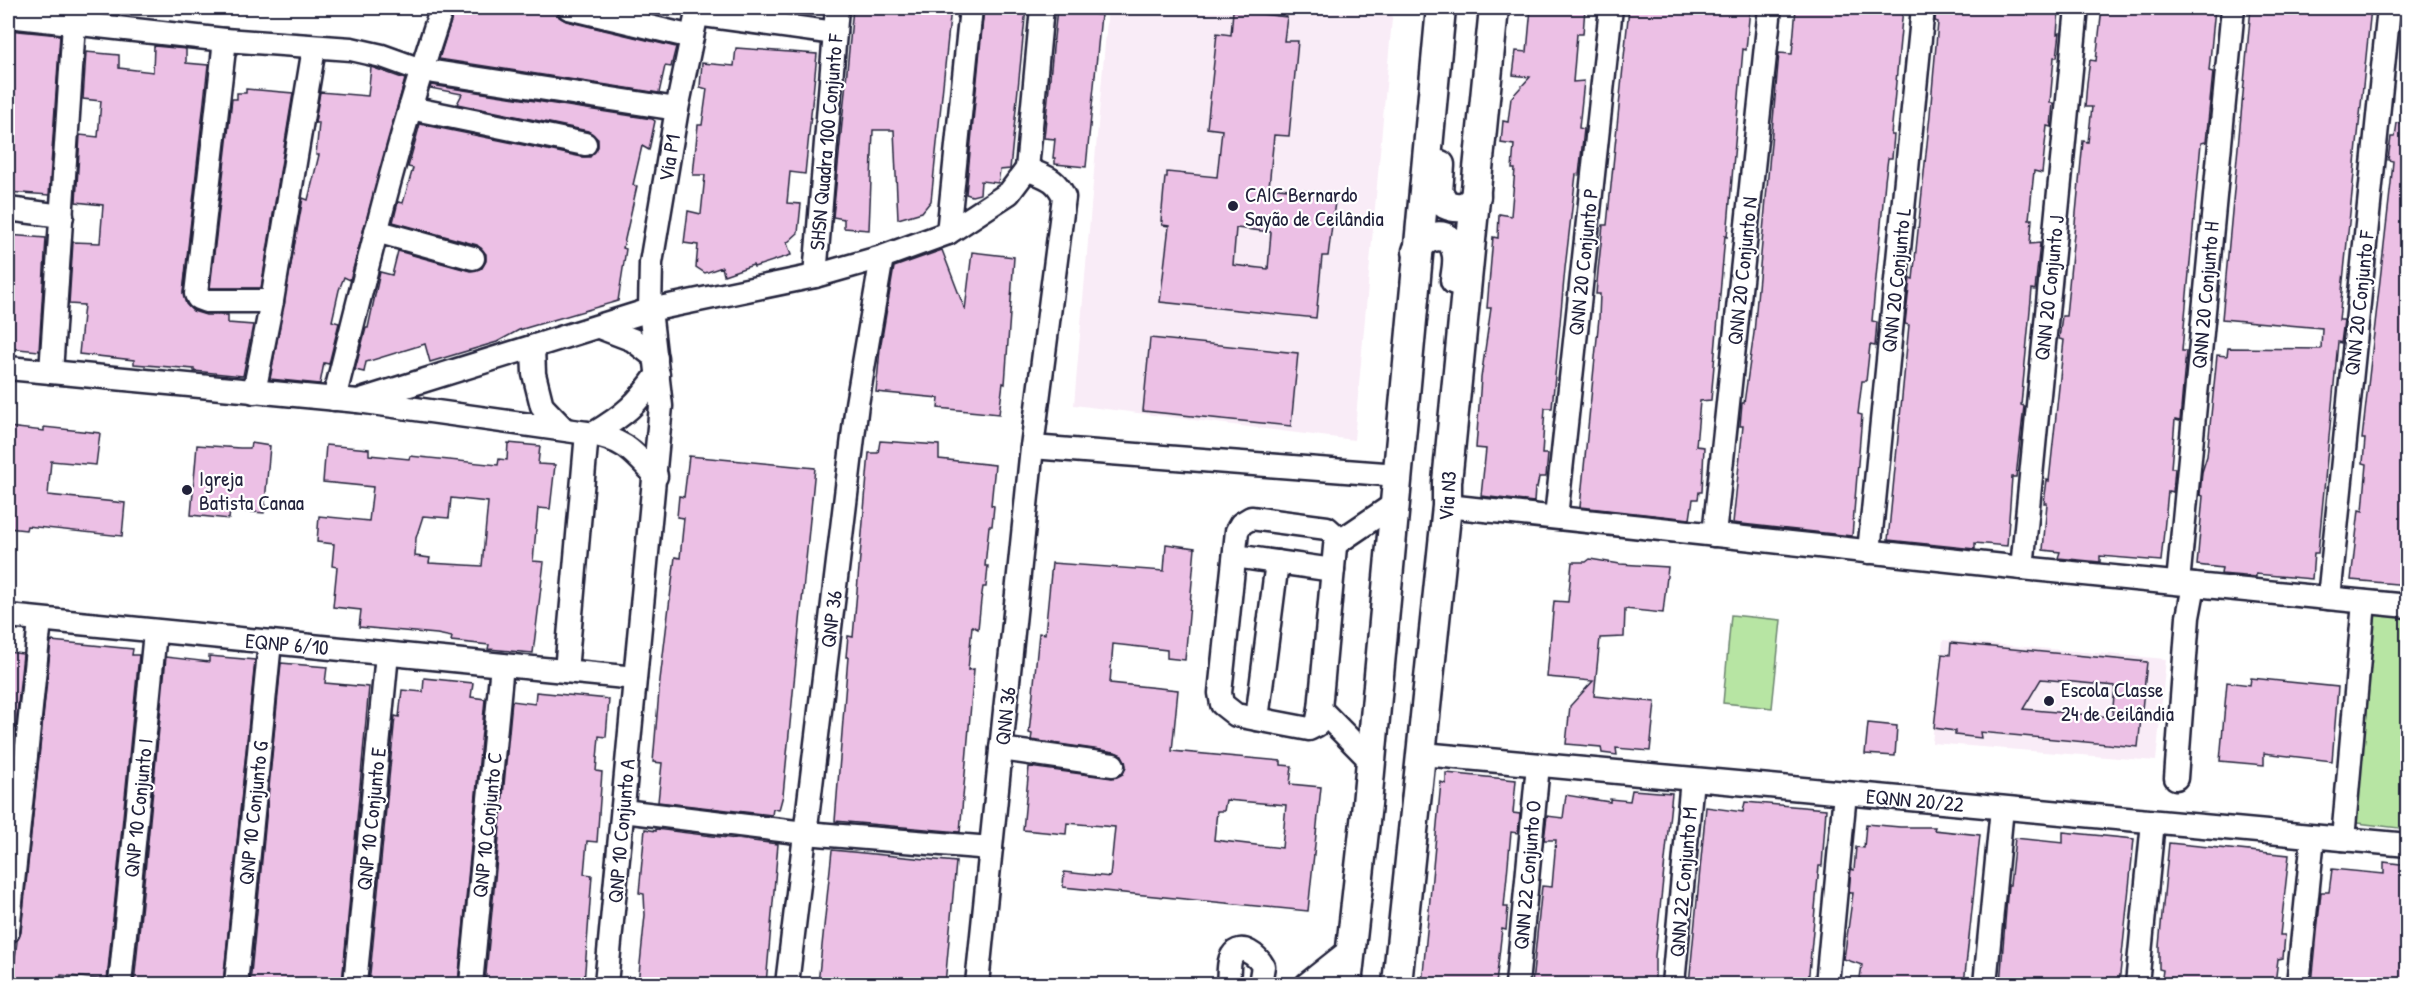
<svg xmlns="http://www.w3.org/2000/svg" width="2415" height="992" viewBox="0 0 2415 992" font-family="'Patrick Hand',sans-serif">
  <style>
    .built { fill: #f9ecf7 }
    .green { fill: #b7e5a3; stroke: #6c846f; stroke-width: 1.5 }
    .building { fill: #ecc0e5; stroke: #22223b; stroke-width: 1.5; fill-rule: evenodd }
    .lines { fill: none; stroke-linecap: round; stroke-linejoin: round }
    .minor-casing { stroke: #22223b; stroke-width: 27 }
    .major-casing { stroke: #22223b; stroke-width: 33 }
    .minor { stroke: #fff; stroke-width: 22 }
    .major { stroke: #fff; stroke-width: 28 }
    .poi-dot { fill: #22223b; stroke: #fff; stroke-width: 2 }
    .labels { text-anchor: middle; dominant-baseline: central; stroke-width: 4.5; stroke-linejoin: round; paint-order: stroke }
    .street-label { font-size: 21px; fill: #22223b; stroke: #fff }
    .poi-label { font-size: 21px; fill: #22223b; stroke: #fff; text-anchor: start }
  </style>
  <rect width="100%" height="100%" fill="#fff"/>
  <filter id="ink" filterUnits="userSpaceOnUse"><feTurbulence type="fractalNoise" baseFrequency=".0167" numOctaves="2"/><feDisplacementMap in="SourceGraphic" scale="12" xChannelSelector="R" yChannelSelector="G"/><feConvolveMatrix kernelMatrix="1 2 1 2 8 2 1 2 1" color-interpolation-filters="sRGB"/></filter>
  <g filter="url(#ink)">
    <g class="built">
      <path d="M 1108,8 L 1393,8 L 1354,440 L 1074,405 Z"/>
      <path d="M 1943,640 L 2166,659 L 2156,761 L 1932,743 Z"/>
    </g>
    <g class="green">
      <path d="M 2370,613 L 2407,617 L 2407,829 L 2349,822 Z"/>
      <path d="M 1731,615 L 1781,620 L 1772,708 L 1723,703 Z"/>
    </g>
    <g class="building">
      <path d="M 455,8 L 556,8 L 559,17 L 566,21 L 676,47 L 671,67 L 665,66 L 659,93 L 439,59 Z"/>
      <path d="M 853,8 L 951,8 L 931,201 L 922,212 L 898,219 L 894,130 L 873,130 L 869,230 L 844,228 L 844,219 L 833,217 Z"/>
      <path d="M 984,8 L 1026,8 L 1010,169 L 1000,170 L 998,183 L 981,181 L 980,194 L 972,196 L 966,194 Z"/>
      <path d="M 1057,8 L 1093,8 L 1092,14 L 1101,15 L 1086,167 L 1055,164 L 1055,158 L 1053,158 L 1055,139 L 1044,138 Z"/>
      <path d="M 1531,8 L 1585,8 L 1583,34 L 1577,34 L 1573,82 L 1584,81 L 1579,128 L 1584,129 L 1579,175 L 1576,174 L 1565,268 L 1552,408 L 1545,408 L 1542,454 L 1548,454 L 1546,477 L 1539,477 L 1537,488 L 1535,488 L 1534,502 L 1481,496 L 1486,449 L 1476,448 L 1481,378 L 1491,308 L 1487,308 L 1493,237 L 1498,238 L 1499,214 L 1511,216 L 1515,169 L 1512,169 L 1514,145 L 1501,143 L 1503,121 L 1508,122 L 1511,98 L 1530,77 L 1513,75 L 1516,51 L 1527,52 Z"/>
      <path d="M 1629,8 L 1750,8 L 1746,50 L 1743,49 L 1727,237 L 1725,236 L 1711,400 L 1700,401 L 1696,446 L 1704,447 L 1702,492 L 1699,492 L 1698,499 L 1693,499 L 1690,519 L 1580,507 L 1599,318 L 1600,294 L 1596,294 L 1598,271 L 1603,225 L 1607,225 Z"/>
      <path d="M 1796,8 L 1903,8 L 1891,135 L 1894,135 L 1892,158 L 1888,158 L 1885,181 L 1872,321 L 1877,322 L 1875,346 L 1870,345 L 1866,381 L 1862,381 L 1858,414 L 1862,415 L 1852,536 L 1733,523 L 1743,426 L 1740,426 L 1742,403 L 1744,403 L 1754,333 L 1779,53 L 1792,54 Z"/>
      <path d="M 1936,8 L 2048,8 L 2059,10 L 2057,34 L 2060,33 L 2057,57 L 2054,57 L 2050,103 L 2053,103 L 2051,127 L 2047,126 L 2042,173 L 2034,171 L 2029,219 L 2032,219 L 2030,244 L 2040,243 L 2035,290 L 2032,289 L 2021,405 L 2024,406 L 2016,477 L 2012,477 L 2007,546 L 1975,543 L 1975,549 L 1888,540 L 1909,325 L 1905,324 L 1910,278 L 1913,279 L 1930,115 L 1938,22 L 1935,21 Z"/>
      <path d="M 2102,8 L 2215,8 L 2209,71 L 2213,72 L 2206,142 L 2201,143 L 2184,327 L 2182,351 L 2186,351 L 2180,421 L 2175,420 L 2171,468 L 2175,468 L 2173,492 L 2168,491 L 2161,561 L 2100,556 L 2100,562 L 2058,558 L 2060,552 L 2043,550 L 2047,503 L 2044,503 L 2047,480 L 2049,481 L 2064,340 L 2059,339 L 2062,316 L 2066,316 L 2083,141 L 2088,142 L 2092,107 L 2085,107 L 2087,83 L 2090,60 L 2096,61 Z"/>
      <path d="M 2251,8 L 2371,8 L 2339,320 L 2344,320 L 2341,343 L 2338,342 L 2318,553 L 2314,553 L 2312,579 L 2256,574 L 2256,577 L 2221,574 L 2222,568 L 2197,565 L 2203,496 L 2200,495 L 2202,472 L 2207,456 L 2217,355 L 2227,356 L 2228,348 L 2321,349 L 2322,328 L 2222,319 Z"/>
      <path d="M 1233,11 L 1287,17 L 1284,41 L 1298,41 L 1289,136 L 1274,135 L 1269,187 L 1336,194 L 1328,256 L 1322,256 L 1316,318 L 1160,302 L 1169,226 L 1162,225 L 1163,221 L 1161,221 L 1165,177 L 1167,177 L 1167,172 L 1217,177 L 1222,130 L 1207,128 L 1217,33 L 1231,35 ZM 1236,228 L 1271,232 L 1268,269 L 1233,265 Z"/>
      <path d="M 8,30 L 60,35 L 49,195 L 8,192 Z"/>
      <path d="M 154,46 L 186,49 L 186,63 L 208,65 L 183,293 L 186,304 L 193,311 L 206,315 L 228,315 L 228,323 L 253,325 L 243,376 L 194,371 L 194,369 L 134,364 L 134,360 L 79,354 L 84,305 L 69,304 L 73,242 L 100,243 L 103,205 L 76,202 L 80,135 L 98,137 L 101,101 L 83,99 L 86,52 L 119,55 L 119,68 L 153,72 Z"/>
      <path d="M 736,48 L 817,54 L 805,174 L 790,172 L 787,203 L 801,204 L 798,233 L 787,243 L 791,255 L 754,267 L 753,265 L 724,275 L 722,267 L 705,273 L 696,267 L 698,245 L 684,243 L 688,211 L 701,214 L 705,175 L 693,175 L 698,125 L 702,125 L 707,89 L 700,87 L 702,63 L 734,66 Z"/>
      <path d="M 371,67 L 405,79 L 350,280 L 344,277 L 339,290 L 332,321 L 339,323 L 329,364 L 324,363 L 320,384 L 270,379 L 303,198 L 308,200 L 319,155 L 316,155 L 319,123 L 315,123 L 320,92 L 368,96 Z"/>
      <path d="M 431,85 L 652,119 L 655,121 L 649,150 L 642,146 L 633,185 L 637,186 L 623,248 L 626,249 L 618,301 L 519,330 L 497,342 L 430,362 L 425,344 L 366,362 L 364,372 L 355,370 L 366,328 L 368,328 L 380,272 L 392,275 L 398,251 L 470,271 L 482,268 L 486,261 L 486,254 L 477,245 L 393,222 L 398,202 L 403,203 L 413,168 L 408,167 L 420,124 L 582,157 L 590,157 L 598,147 L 598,139 L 588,131 L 457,104 L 462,94 L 430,88 Z"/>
      <path d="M 246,89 L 293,93 L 261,288 L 210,288 L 232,99 L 237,99 L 237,93 L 246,93 Z"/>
      <path d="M 2397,123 L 2408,124 L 2408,585 L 2351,580 L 2359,510 L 2363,511 L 2365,487 L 2367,464 L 2363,463 L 2365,439 L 2362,439 L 2391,183 L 2393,161 L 2388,160 L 2391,137 L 2395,137 Z"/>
      <path d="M 8,235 L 46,238 L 39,351 L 8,348 Z"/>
      <path d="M 942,250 L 965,310 L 972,252 L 1014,257 L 1005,384 L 1003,383 L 999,414 L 938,408 L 939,398 L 876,392 L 880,349 L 894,267 Z"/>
      <path d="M 1150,338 L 1298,353 L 1291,426 L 1143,411 Z"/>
      <path d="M 8,427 L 44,431 L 44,427 L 100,433 L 96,465 L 51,461 L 48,495 L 125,503 L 122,536 L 27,526 L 26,530 L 8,528 Z"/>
      <path d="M 880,441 L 939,445 L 939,459 L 995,465 L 991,505 L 994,506 L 992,526 L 989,526 L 985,566 L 988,566 L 986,587 L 983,587 L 981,600 L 978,629 L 972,626 L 968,670 L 974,669 L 960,832 L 835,821 L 848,657 L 846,657 L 848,636 L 853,637 L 869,453 L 878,453 Z"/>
      <path d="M 251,443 L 270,446 L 264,513 L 230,510 L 229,519 L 191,515 L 197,445 L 240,448 L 250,448 Z"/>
      <path d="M 508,443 L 540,446 L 538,464 L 555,465 L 550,509 L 538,508 L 533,561 L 544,562 L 533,653 L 488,649 L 489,645 L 451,641 L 452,637 L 437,634 L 359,627 L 361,610 L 333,607 L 337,567 L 332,566 L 334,544 L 317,542 L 319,516 L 369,521 L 373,487 L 323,482 L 326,445 L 369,449 L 369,455 L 409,459 L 410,456 L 498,465 L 499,459 L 507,460 ZM 451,498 L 488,502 L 482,566 L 429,563 L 430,558 L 415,556 L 416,538 L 423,516 L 449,518 Z"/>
      <path d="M 689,456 L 815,468 L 783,795 L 779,810 L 773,809 L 772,815 L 658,802 L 662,763 L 653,762 L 660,680 L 675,557 L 680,558 L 684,518 L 677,517 L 679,496 L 684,497 Z"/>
      <path d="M 1166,544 L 1195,548 L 1185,660 L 1167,658 L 1167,650 L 1113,644 L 1110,683 L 1178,690 L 1172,751 L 1281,761 L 1281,765 L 1292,766 L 1290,784 L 1321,787 L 1308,911 L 1063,887 L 1064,872 L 1110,877 L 1115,827 L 1067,823 L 1066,834 L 1023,830 L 1029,767 L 1112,778 L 1123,774 L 1126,766 L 1122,755 L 1115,752 L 1031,740 L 1032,734 L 1029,733 L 1039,633 L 1045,634 L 1052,563 L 1164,571 ZM 1226,800 L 1286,805 L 1282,848 L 1214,840 L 1217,811 L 1224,811 Z"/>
      <path d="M 1590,559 L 1620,564 L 1668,567 L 1663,613 L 1625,609 L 1624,637 L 1600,638 L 1594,696 L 1655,702 L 1650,751 L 1616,748 L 1617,755 L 1602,753 L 1601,747 L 1566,744 L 1570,706 L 1593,681 L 1547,677 L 1554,601 L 1568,602 L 1572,562 L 1586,562 Z"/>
      <path d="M 51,641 L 133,649 L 132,655 L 139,655 L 107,980 L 61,975 L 60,984 L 12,984 L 17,941 L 21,932 Z"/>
      <path d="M 1951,643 L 2147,662 L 2138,747 L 1980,732 L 1981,738 L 1955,735 L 1955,731 L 1934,728 L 1942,654 L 1950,655 ZM 2041,679 L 2115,686 L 2112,717 L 2023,709 Z"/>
      <path d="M 8,652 L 23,654 L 8,804 Z"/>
      <path d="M 209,656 L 255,660 L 223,984 L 134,984 L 166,657 L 209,662 Z"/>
      <path d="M 281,663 L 327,667 L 325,683 L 369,687 L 342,984 L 250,984 Z"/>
      <path d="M 424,678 L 473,683 L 471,697 L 485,699 L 458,984 L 369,984 L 395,716 L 399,717 L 402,690 L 423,692 Z"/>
      <path d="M 2251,678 L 2338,687 L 2332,761 L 2264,753 L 2264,765 L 2220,761 L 2227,682 L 2250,685 Z"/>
      <path d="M 536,692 L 609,699 L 606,737 L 599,736 L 596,771 L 602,772 L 597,842 L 587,841 L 584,874 L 592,875 L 584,984 L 485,984 L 512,701 L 535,704 Z"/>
      <path d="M 1868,723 L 1897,726 L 1895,756 L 1865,754 Z"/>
      <path d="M 1446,773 L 1516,780 L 1513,813 L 1520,814 L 1518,833 L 1511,832 L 1504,907 L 1508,907 L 1506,930 L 1502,929 L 1496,984 L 1422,984 L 1441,782 L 1446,784 Z"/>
      <path d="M 1632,790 L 1672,793 L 1655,956 L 1655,984 L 1532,984 L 1542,886 L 1552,887 L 1556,840 L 1544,840 L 1547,816 L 1563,818 L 1566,795 L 1610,802 L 1610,799 L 1630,801 Z"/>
      <path d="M 1745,802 L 1826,809 L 1822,866 L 1819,866 L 1808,984 L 1689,984 L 1706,807 L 1743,812 Z"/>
      <path d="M 1866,824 L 1900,827 L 1935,827 L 1934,830 L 1980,835 L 1964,984 L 1859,984 L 1862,965 L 1844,959 L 1853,893 L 1849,893 L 1851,869 L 1854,870 L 1856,847 L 1864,848 Z"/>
      <path d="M 645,829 L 656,831 L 656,829 L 778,844 L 766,984 L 638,984 L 645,915 L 644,894 L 639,893 Z"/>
      <path d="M 2063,832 L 2134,839 L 2119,984 L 2000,984 L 2008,885 L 2010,885 L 2015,838 L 2063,843 Z"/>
      <path d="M 2169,843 L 2289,855 L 2280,935 L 2285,935 L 2283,958 L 2278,959 L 2275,984 L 2161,984 L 2163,970 L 2159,969 L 2159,946 Z"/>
      <path d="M 832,850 L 956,862 L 945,984 L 818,984 Z"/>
      <path d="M 2384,862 L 2408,865 L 2408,984 L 2312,984 L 2321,892 L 2329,892 L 2332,869 L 2384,874 Z"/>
    </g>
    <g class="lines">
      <defs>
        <g id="minor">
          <path d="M 569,8 L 692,37"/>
          <path d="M 696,14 L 835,33"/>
          <path d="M 8,16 L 225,40 L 351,49 L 382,56 L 421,70 L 677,109"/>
          <path d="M 225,40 L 196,294 L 198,298 L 206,301 L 272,301"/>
          <path d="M 410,108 L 585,144"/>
          <path d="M 1027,169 L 1042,8"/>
          <path d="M 8,209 L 62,216"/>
          <path d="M 376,231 L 473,258"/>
          <path d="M 948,233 L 971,8"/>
          <path d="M 815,276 L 837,8"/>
          <path d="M 599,327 L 633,340 L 656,358"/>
          <path d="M 533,348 L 534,374 L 542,406 L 564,429"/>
          <path d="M 8,368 L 358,401 L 587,433 C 624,440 631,449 656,476"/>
          <path d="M 51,372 L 74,24"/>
          <path d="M 254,392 L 272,301 L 314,48"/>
          <path d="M 334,399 C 367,268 398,136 442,8"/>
          <path d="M 358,401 L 650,310 L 815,276 L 882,257 L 948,233 L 1009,193 L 1027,169"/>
          <path d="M 593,434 C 626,414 636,405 658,374"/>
          <path d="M 1032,447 L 1398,475"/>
          <path d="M 1447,506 L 2022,568 L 2408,606"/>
          <path d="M 1556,517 L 1611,8"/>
          <path d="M 1251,518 L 1327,528 L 1336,536 L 1320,709 L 1317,725 L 1309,729 L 1236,715 L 1222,704 L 1220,693 L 1237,531 L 1241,524 Z"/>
          <path d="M 1714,535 L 1770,8"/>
          <path d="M 1337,543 L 1396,503"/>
          <path d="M 1869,552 L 1923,8"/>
          <path d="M 1235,556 L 1333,570"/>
          <path d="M 2022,568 L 2077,8"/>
          <path d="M 2178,583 L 2233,8"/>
          <path d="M 2329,598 L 2389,8"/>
          <path d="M 8,616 L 635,678"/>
          <path d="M 566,671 L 587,433"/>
          <path d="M 1320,709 L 1371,761"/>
          <path d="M 1257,719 L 1277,562"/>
          <path d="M 1001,749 L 1113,765"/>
          <path d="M 1423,754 L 2408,845"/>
          <path d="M 2176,778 L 2188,617 L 2194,585"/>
          <path d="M 623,811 L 805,833 L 991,848"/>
          <path d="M 2343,839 L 2364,602"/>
          <path d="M 8,931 L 40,620"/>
          <path d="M 120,984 L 155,632"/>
          <path d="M 236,984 L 270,642"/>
          <path d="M 355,984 L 387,654"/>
          <path d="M 471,984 L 502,665"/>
          <path d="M 606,984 L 661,406 L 650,310 L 651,263 L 677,109 L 698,8"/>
          <path d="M 787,984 L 857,404 L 882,257"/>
          <path d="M 977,984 L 1032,447 L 1064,197 C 1056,178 1045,177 1027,169"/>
          <path d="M 1228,984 C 1229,977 1228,962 1232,956 C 1241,941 1258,957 1263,966 L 1260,984"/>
          <path d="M 1307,984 L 1350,950"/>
          <path d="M 1517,984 L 1538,765"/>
          <path d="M 1673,984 L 1692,779"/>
          <path d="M 1827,984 L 1845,793"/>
          <path d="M 1985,984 L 2002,808"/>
          <path d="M 2137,984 L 2153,822"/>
          <path d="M 2298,984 L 2313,837"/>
        </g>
        <g id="major">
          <path d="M 1440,165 L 1438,192 L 1445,204 C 1458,210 1468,208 1476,196"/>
          <path d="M 1417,251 C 1424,234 1451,229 1456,251 C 1459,260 1456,271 1455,280"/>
          <path d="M 1347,984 L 1367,804 L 1441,8"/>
          <path d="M 1397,984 L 1447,506 L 1447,482 L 1494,8"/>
        </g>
      </defs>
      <use href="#minor" class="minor-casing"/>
      <use href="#major" class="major-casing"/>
      <use href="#minor" class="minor"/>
      <use href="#major" class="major"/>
    </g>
  </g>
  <g class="poi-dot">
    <circle cx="1233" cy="206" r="6"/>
    <circle cx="187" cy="490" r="6"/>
    <circle cx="2049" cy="701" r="6"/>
  </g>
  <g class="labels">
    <g class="street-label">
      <text transform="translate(826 142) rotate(-85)">SHSN Quadra 100 Conjunto F</text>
      <text transform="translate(669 158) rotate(-81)">Via P1</text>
      <text transform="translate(1583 262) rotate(-84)">QNN 20 Conjunto P</text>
      <text transform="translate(1742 271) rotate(-84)">QNN 20 Conjunto N</text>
      <text transform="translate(1896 280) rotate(-84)">QNN 20 Conjunto L</text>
      <text transform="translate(2049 288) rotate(-84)">QNN 20 Conjunto J</text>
      <text transform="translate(2205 295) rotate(-85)">QNN 20 Conjunto H</text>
      <text transform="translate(2359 303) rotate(-84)">QNN 20 Conjunto F</text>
      <text transform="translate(1447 496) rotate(-86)">Via N3</text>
      <text transform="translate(831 619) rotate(-83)">QNP 36</text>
      <text transform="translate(287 644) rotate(5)">EQNP 6/10</text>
      <text transform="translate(1005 716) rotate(-84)">QNN 36</text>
      <text transform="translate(1915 800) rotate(5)">EQNN 20/22</text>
      <text transform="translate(138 808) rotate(-84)">QNP 10 Conjunto I</text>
      <text transform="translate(253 813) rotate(-84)">QNP 10 Conjunto G</text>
      <text transform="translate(371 819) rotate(-84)">QNP 10 Conjunto E</text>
      <text transform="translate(487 825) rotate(-84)">QNP 10 Conjunto C</text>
      <text transform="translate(621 831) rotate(-85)">QNP 10 Conjunto A</text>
      <text transform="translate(1527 875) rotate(-85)">QNN 22 Conjunto O</text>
      <text transform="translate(1683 882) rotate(-85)">QNN 22 Conjunto M</text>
    </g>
    <g class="poi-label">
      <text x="1245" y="194">CAIC Bernardo<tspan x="1245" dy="24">Sayão de Ceilândia</tspan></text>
      <text x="199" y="478">Igreja<tspan x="199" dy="24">Batista Canaa</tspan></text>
      <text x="2061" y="689">Escola Classe<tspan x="2061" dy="24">24 de Ceilândia</tspan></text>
    </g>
  </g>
  <rect width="2415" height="992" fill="none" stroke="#fff" stroke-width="30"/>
  <rect x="15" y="15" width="2385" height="962" fill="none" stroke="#22223b" stroke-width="2" filter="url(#ink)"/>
</svg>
